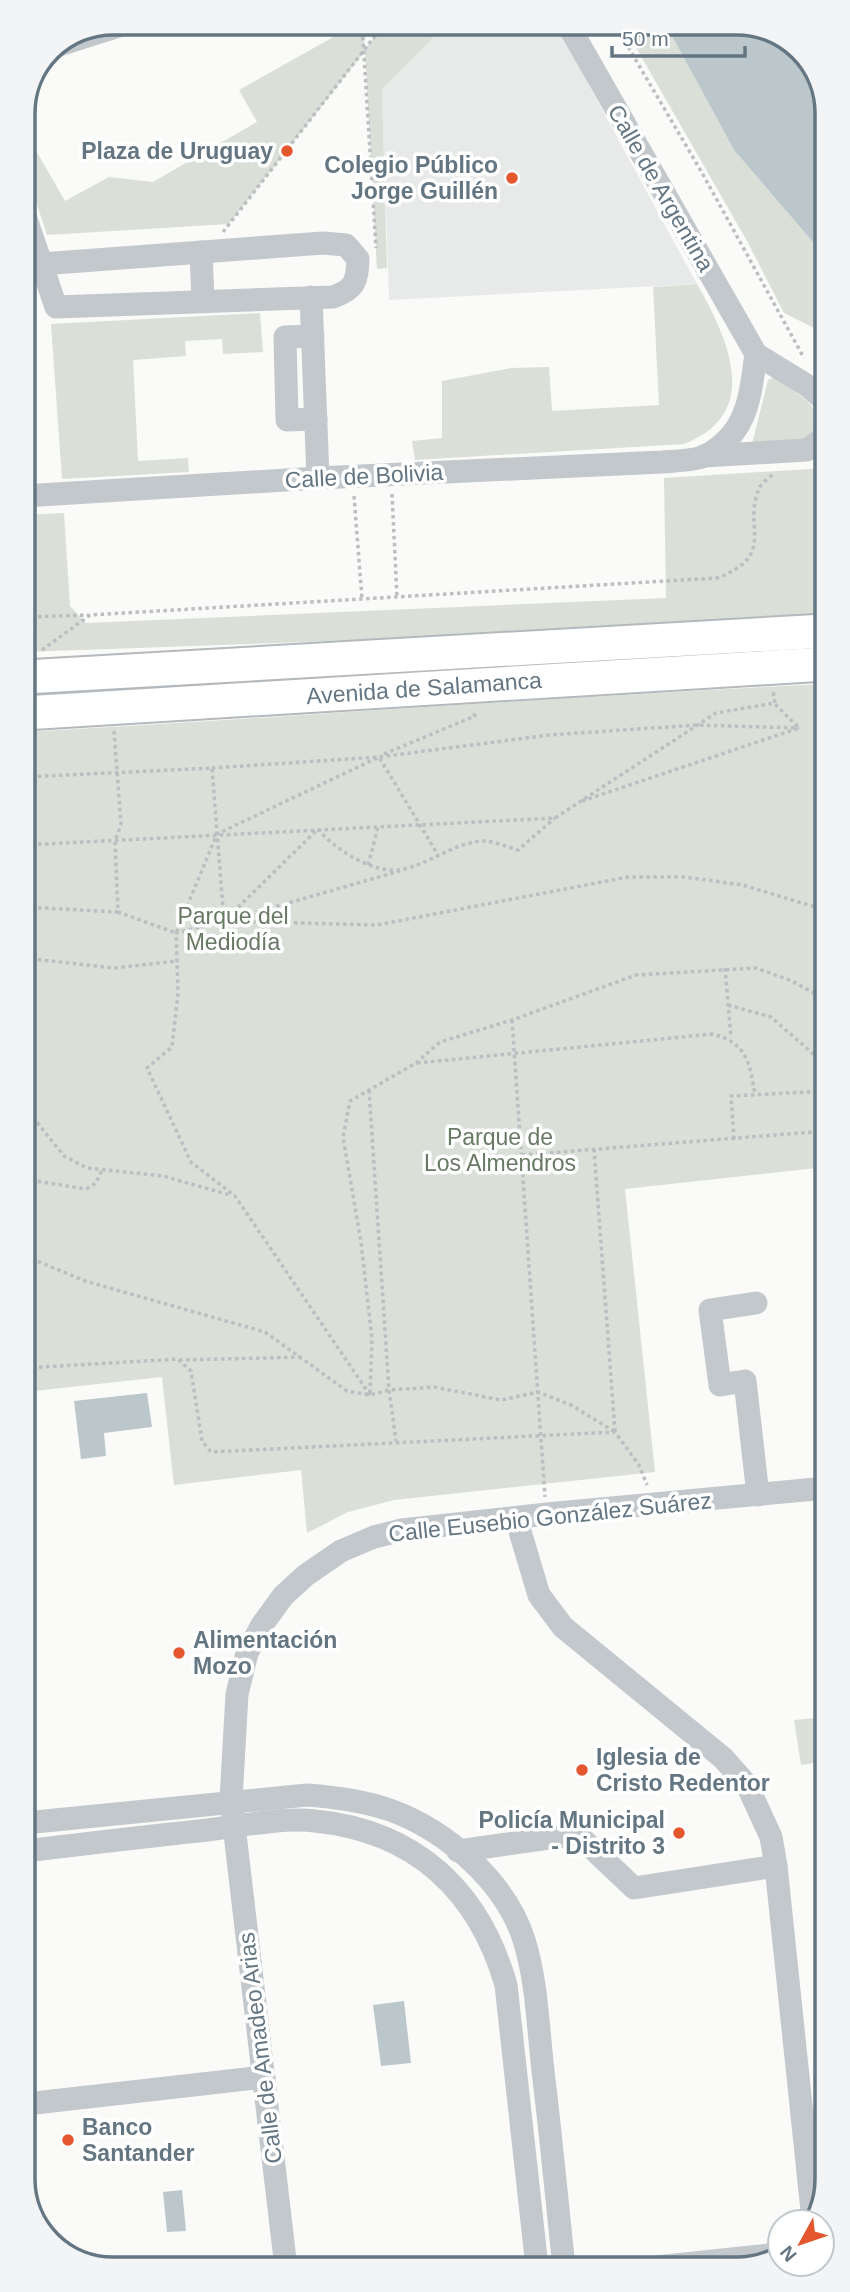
<svg xmlns="http://www.w3.org/2000/svg" width="850" height="2292" viewBox="0 0 850 2292" font-family="Arial,sans-serif">
  <style>
    .built { fill: #e8e9e9 }
    .green { fill: #dadfd7 }
    .water { fill: #bbc7cb }
    .lines { fill: none; stroke-linecap: round; stroke-linejoin: round }
    .highway-casing { stroke: #b4b9bd; stroke-width: 37 }
    .path { stroke: #bbbfc2; stroke-width: 3.5; stroke-dasharray: 3.5 3.5; stroke-linecap: butt }
    .minor { stroke: #c3c8cc; stroke-width: 23 }
    .highway { stroke: #fff; stroke-width: 33 }
    .poi-dot { fill: #e4572e; stroke: #fff; stroke-width: 2.5 }
    .labels { text-anchor: middle; dominant-baseline: central; stroke-width: 7; stroke-linejoin: round; paint-order: stroke }
    .poi-label { font-size: 23px; font-weight: bold; fill: #657683; stroke: #fff; text-anchor: end }
    .street-label { font-size: 23px; fill: #657683; stroke: #fff }
    .park-label { font-size: 23px; fill: #687a64; stroke: #fff }
    .rim { fill: none; stroke: #657683; stroke-width: 3.5 }
  </style>
  <rect width="100%" height="100%" fill="#fafaf8"/>
  <path class="built" d="M 448,23 L 555,23 L 697,284 L 389,300 L 382,89 Z"/>
  <g class="green">
    <path d="M 330,23 L 362,23 L 365,49 L 385,23 L 448,23 L 382,89 L 387,268 L 377,269 L 365,51 L 229,224 L 47,235 L 23,162 L 23,128 L 65,201 L 109,177 L 153,182 L 257,122 L 239,90 L 337,35 Z"/>
    <path d="M 622,23 L 665,23 L 734,150 L 824,255 L 824,333 L 784,313 L 747,241 Z"/>
    <path d="M 697,284 C 727,337 764,413 684,444 L 415,460 L 412,441 L 442,438 L 442,381 L 511,368 L 549,367 L 552,411 L 659,405 L 653,287 Z"/>
    <path d="M 260,313 L 263,352 L 223,354 L 222,339 L 185,341 L 186,356 L 133,360 L 138,461 L 188,458 L 189,472 L 62,479 L 51,324 Z"/>
    <path d="M 774,377 C 792,391 822,404 820,429 L 800,442 L 752,444 L 768,380 Z"/>
    <path d="M 825,468 L 825,619 L 667,629 L 24,652 L 24,515 L 64,513 L 70,606 L 86,623 L 666,598 L 664,478 Z"/>
    <path d="M 825,684 L 826,1167 L 625,1189 L 655,1472 L 394,1500 L 348,1512 L 307,1533 L 301,1470 L 174,1485 L 162,1377 L 25,1392 L 24,732 C 291,717 558,697 825,684 Z"/>
    <path d="M 827,1717 L 827,1761 L 801,1765 L 794,1720 Z"/>
  </g>
  <g class="water">
    <path d="M 665,23 L 743,23 L 792,42 L 824,89 L 824,255 L 734,150 Z"/>
    <path d="M 147,1393 L 152,1427 L 104,1433 L 106,1456 L 81,1459 L 74,1401 Z"/>
    <path d="M 404,2001 L 411,2063 L 381,2066 L 373,2005 Z"/>
    <path d="M 182,2190 L 186,2231 L 167,2232 L 163,2192 Z"/>
  </g>
  <g class="lines">
    <defs>
      <g id="highway">
        <path d="M 24,677 L 825,631"/>
        <path d="M 24,713 L 825,664"/>
      </g>
    </defs>
    <use href="#highway" class="highway-casing"/>
    <g class="path">
      <path d="M 362,23 L 376,248"/>
      <path d="M 614,23 L 701,171 L 804,358"/>
      <path d="M 223,232 L 385,23"/>
      <path d="M 392,494 L 397,597"/>
      <path d="M 354,496 L 362,599"/>
      <path d="M 24,617 L 88,615"/>
      <path d="M 42,650 L 90,615 L 717,578 C 778,555 742,527 759,489 C 761,483 769,478 774,473"/>
      <path d="M 114,731 L 121,824 L 115,841 L 118,912 L 176,933 L 217,834 L 379,757 L 438,855"/>
      <path d="M 384,754 L 475,716 L 472,711"/>
      <path d="M 212,768 L 379,757 L 549,735 L 697,725 L 799,728"/>
      <path d="M 24,777 L 212,768 L 224,921"/>
      <path d="M 582,801 L 799,728 L 775,704"/>
      <path d="M 24,845 L 555,818 L 716,713 L 775,703 L 773,691"/>
      <path d="M 24,864 L 29,862 L 34,844"/>
      <path d="M 368,865 L 378,827"/>
      <path d="M 24,907 L 118,912"/>
      <path d="M 229,920 L 400,871"/>
      <path d="M 224,921 L 377,925 L 628,877 L 685,877 L 743,885 L 825,910"/>
      <path d="M 24,958 L 114,968 L 178,961"/>
      <path d="M 725,968 L 731,1038"/>
      <path d="M 728,1005 L 771,1017 L 826,1065"/>
      <path d="M 512,1020 L 545,1497"/>
      <path d="M 417,1063 L 712,1034 C 747,1042 750,1064 755,1095"/>
      <path d="M 369,1090 L 389,1390 L 396,1441"/>
      <path d="M 24,1106 L 64,1156 L 87,1168 L 163,1176 L 230,1195"/>
      <path d="M 734,1139 L 731,1096 L 826,1091"/>
      <path d="M 594,1149 L 615,1432"/>
      <path d="M 522,1155 L 826,1131"/>
      <path d="M 24,1179 L 86,1189 L 96,1183 L 102,1170"/>
      <path d="M 25,1256 L 85,1281 L 265,1332 L 347,1391 L 370,1395 L 389,1390 L 434,1387 L 501,1400 L 538,1392 L 571,1405 L 615,1432"/>
      <path d="M 179,1360 L 303,1357"/>
      <path d="M 25,1368 L 178,1359 L 191,1371 L 202,1441 L 211,1452 L 615,1432 L 639,1465 L 647,1485"/>
      <path d="M 370,1393 L 372,1339 L 361,1242 L 343,1137 L 350,1101 L 416,1063 L 440,1042 L 512,1020 L 636,975 L 756,968 L 792,981 L 825,999"/>
      <path d="M 370,1395 L 235,1196 L 191,1162 L 147,1068 L 172,1047 L 178,993 L 176,933 L 224,921 L 318,829 C 335,850 376,876 404,869 C 430,863 453,844 481,841 C 492,840 507,847 518,850 L 555,818"/>
    </g>
    <g class="minor">
      <path d="M 567,23 L 756,354"/>
      <path d="M 59,45 L 128,23"/>
      <path d="M 23,210 L 56,307 L 333,297 C 355,289 357,282 358,259 L 346,245 L 323,243 L 41,264"/>
      <path d="M 201,252 L 203,301"/>
      <path d="M 311,297 L 318,478"/>
      <path d="M 313,336 L 285,337 L 287,420 L 316,419"/>
      <path d="M 756,354 L 808,386 L 825,401"/>
      <path d="M 704,456 L 807,450 L 825,437"/>
      <path d="M 23,496 L 318,478 L 662,462 C 674,461 693,461 705,456 C 748,433 750,397 756,354"/>
      <path d="M 756,1303 L 710,1310 L 720,1385 L 745,1381 L 758,1495"/>
      <path d="M 516,1518 L 539,1595 L 563,1627 L 723,1758 L 747,1785 L 771,1837 L 776,1866 L 813,2220"/>
      <path d="M 25,1823 L 307,1795 C 334,1797 364,1801 390,1810 C 446,1830 506,1882 524,1940 C 537,1981 538,2028 543,2071 C 551,2136 557,2202 564,2267"/>
      <path d="M 25,1851 C 83,1844 141,1837 199,1831 C 232,1827 284,1817 315,1821 C 416,1831 479,1891 506,1985 L 537,2267"/>
      <path d="M 458,1851 L 577,1834 L 634,1888 L 776,1866"/>
      <path d="M 26,2104 L 264,2077"/>
      <path d="M 656,2267 L 778,2254"/>
      <path d="M 286,2268 L 231,1800 L 237,1694 L 247,1653 L 262,1625 L 283,1596 L 306,1575 L 341,1551 L 374,1537 L 402,1530 L 547,1514 L 826,1488"/>
    </g>
    <use href="#highway" class="highway"/>
  </g>
  <g class="poi-dot">
    <circle cx="287" cy="151" r="7"/>
    <circle cx="512" cy="178" r="7"/>
    <circle cx="179" cy="1653" r="7"/>
    <circle cx="582" cy="1770" r="7"/>
    <circle cx="679" cy="1833" r="7"/>
    <circle cx="68" cy="2140" r="7"/>
  </g>
  <g class="labels">
    <g class="poi-label">
      <text x="273" y="151">Plaza de Uruguay</text>
      <text x="498" y="165">Colegio Público<tspan x="498" dy="26">Jorge Guillén</tspan></text>
      <text x="193" y="1640" text-anchor="start">Alimentación<tspan x="193" dy="26">Mozo</tspan></text>
      <text x="596" y="1757" text-anchor="start">Iglesia de<tspan x="596" dy="26">Cristo Redentor</tspan></text>
      <text x="665" y="1820">Policía Municipal<tspan x="665" dy="26">- Distrito 3</tspan></text>
      <text x="82" y="2127" text-anchor="start">Banco<tspan x="82" dy="26">Santander</tspan></text>
    </g>
    <g class="street-label">
      <text transform="translate(661 188) rotate(60)">Calle de Argentina</text>
      <text transform="translate(364 476) rotate(-3)">Calle de Bolivia</text>
      <text transform="translate(424 688) rotate(-4)">Avenida de Salamanca</text>
      <text transform="translate(550 1517) rotate(-6)">Calle Eusebio González Suárez</text>
      <text transform="translate(260 2048) rotate(-97)">Calle de Amadeo Arias</text>
    </g>
    <g class="park-label">
      <text x="233" y="916">Parque del<tspan x="233" dy="26">Mediodía</tspan></text>
      <text x="500" y="1137">Parque de<tspan x="500" dy="26">Los Almendros</tspan></text>
    </g>
  </g>
  <path d="M0 0H850V2292H0ZM113 35H737A78 78 0 0 1 815 113V2179A78 78 0 0 1 737 2257H113A78 78 0 0 1 35 2179V113A78 78 0 0 1 113 35Z" fill="#f3f4f5" fill-rule="evenodd"/>
  <path class="rim" d="M113 35H737A78 78 0 0 1 815 113V2179A78 78 0 0 1 737 2257H113A78 78 0 0 1 35 2179V113A78 78 0 0 1 113 35Z"/>
  <g transform="translate(801 2243) rotate(230)"><circle r="33" fill="#ffffff" stroke="#c1c8cd" stroke-width="2"/>
  <path d="M0-5L12 26L0 18L-12 26Z" fill="#e4572e"/>
  <text y="-10" font-size="19" font-weight="bold" text-anchor="middle" fill="#657683">N</text>
  </g>
  <path d="M612 46v10h133v-10" fill="none" stroke="#657683" stroke-width="3.5"/>
  <text x="622" y="46" font-size="21" fill="#657683" stroke="#ffffff" stroke-width="5" paint-order="stroke">50 m</text>
</svg>
